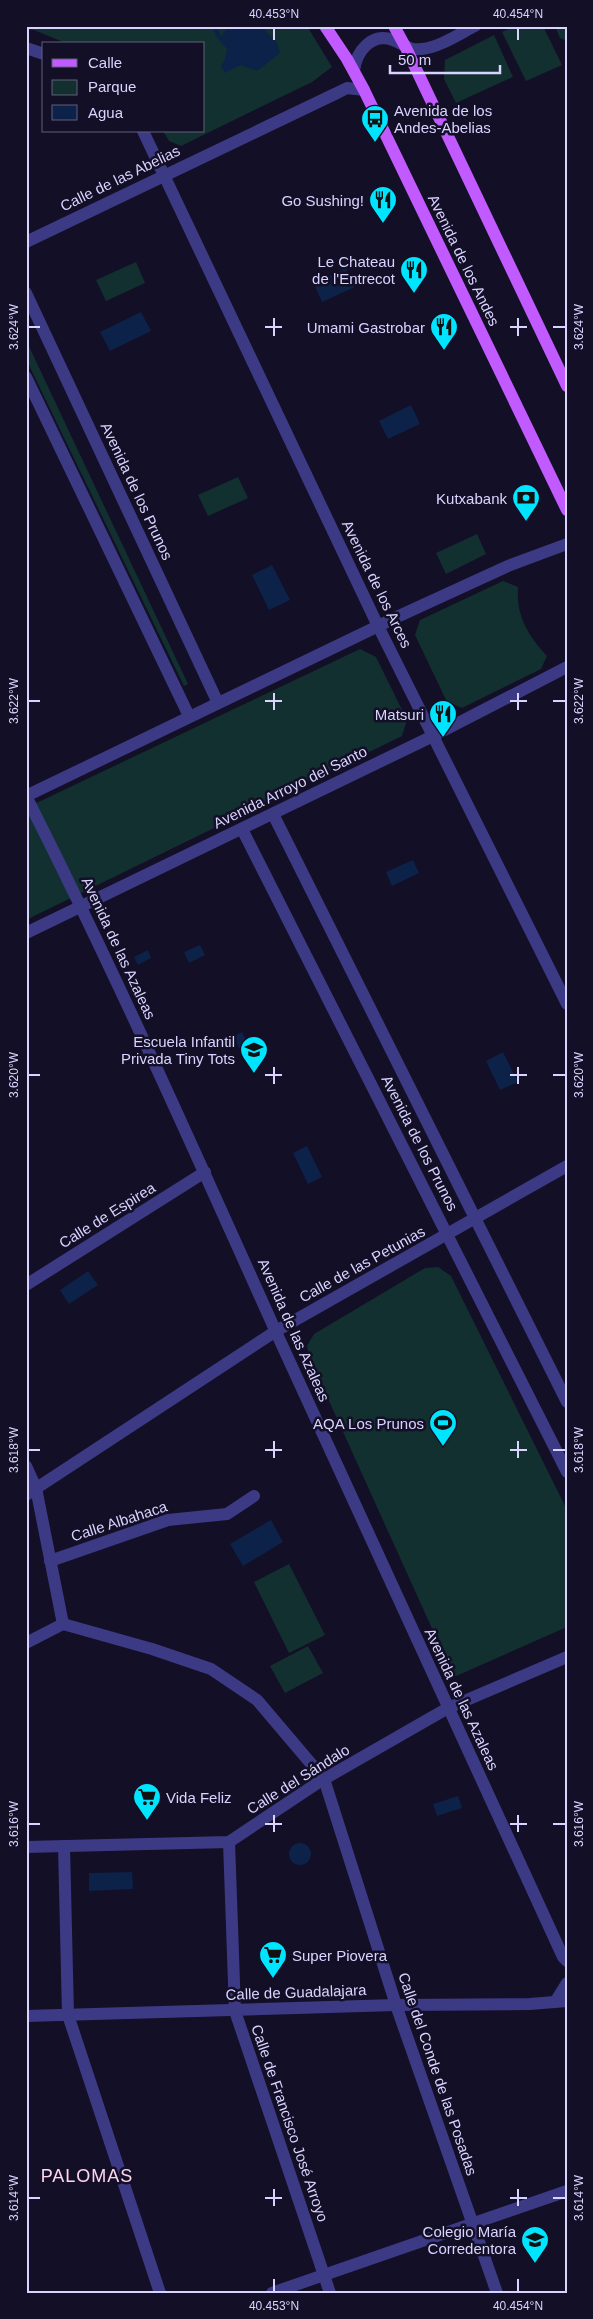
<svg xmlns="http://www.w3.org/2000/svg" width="593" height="2319" viewBox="0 0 593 2319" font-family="Arial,sans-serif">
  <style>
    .green { fill: #12302f }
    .water { fill: #0c2248 }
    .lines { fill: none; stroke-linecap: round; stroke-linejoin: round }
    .minor { stroke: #3d3a85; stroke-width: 12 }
    .major { stroke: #c25bff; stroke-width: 12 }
    .ticks { fill: none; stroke: #d9d4ff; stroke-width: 2 }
    .labels { text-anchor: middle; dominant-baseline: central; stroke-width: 5; stroke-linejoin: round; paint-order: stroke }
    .poi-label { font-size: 15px; fill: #d9d4ff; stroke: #130f26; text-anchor: end }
    .street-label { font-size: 15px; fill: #d9d4ff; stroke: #130f26 }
    .quarter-label { font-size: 18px; letter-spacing: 1px; fill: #ffd6f0; stroke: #130f26 }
    .neatline { fill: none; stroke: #d9d4ff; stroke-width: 2 }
    .ticks-label { font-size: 12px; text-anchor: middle; fill: #d9d4ff }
  </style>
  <rect width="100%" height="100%" fill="#130f26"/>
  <g class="green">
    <path d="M 26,26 L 307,26 L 332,67 L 312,82 L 181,146 L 169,141 L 163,131 L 204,131 L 204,44 L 68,44 L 34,30 L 26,29 Z"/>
    <path d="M 515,26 L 543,26 L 562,65 L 526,81 L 502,32 Z"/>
    <path d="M 555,26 L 567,26 L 567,41 L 560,38 Z"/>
    <path d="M 494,35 L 513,77 L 456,103 L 444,79 L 445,60 Z"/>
    <path d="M 136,262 L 145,283 L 106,301 L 96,280 Z"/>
    <path d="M 26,340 L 188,684 L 184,686 L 26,359 Z"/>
    <path d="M 238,477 L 248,498 L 208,516 L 198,495 Z"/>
    <path d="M 477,534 L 486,554 L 446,574 L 436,553 Z"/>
    <path d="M 503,581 L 518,587 C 516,616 528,635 547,656 L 541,669 L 462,708 L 447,702 L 415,635 L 420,620 Z"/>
    <path d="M 360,649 L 376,657 L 407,720 L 402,736 L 26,920 L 26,808 Z"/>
    <path d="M 438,1267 L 451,1276 L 567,1510 L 567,1627 L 454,1677 L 310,1359 L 307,1346 L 314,1334 L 425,1268 Z"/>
    <path d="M 289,1564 L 325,1635 L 289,1653 L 254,1582 Z"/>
    <path d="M 308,1646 L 323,1673 L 285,1693 L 270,1666 Z"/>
  </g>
  <g class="water">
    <path d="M 212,26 L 217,26 L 221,37 L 228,26 L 261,26 L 277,43 L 280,53 L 257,71 L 241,65 L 225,73 L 221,66 L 225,59 L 227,49 L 216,36 Z"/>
    <path d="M 346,268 L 355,287 L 322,302 L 314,284 Z"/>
    <path d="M 141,312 L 151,331 L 110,351 L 100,332 Z"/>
    <path d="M 411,405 L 420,424 L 388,439 L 379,421 Z"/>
    <path d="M 272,565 L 290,600 L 269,610 L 252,575 Z"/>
    <path d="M 413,860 L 419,873 L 392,886 L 386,872 Z"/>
    <path d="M 200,945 L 205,955 L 189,963 L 184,952 Z"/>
    <path d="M 148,950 L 151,958 L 138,965 L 134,957 Z"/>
    <path d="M 242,1032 L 249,1047 L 241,1051 L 232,1037 Z"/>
    <path d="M 503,1052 L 518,1082 L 500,1090 L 486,1061 Z"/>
    <path d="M 307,1146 L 322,1177 L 308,1184 L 293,1153 Z"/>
    <path d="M 88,1271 L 98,1285 L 69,1304 L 60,1290 Z"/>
    <path d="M 271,1520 L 283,1542 L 243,1566 L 230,1544 Z"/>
    <path d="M 458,1796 L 462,1808 L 437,1816 L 433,1804 Z"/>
    <circle cx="300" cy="1854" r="11"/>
    <path d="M 132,1872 L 133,1889 L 89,1891 L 89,1873 Z"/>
  </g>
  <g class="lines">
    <g class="minor">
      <path d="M 26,48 L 44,54"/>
      <path d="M 354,71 C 356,52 371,32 393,40 C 404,44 409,51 422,49 C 440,47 459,34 475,26"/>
      <path d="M 143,131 L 378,626 L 567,1004"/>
      <path d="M 26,242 L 337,93 L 347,88 L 364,90"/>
      <path d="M 26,293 L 218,703"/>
      <path d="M 26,377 L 189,716"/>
      <path d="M 26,796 C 115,972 195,1152 276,1332 C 371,1541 467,1749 563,1957 L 567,1961"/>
      <path d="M 26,796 L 399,616 L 508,566 L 567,544"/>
      <path d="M 273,814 L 567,1402"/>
      <path d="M 242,829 L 567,1472"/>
      <path d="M 26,933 L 433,736 L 567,667"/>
      <path d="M 26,1285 L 205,1172"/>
      <path d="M 26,1466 L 36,1488 L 63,1624 L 152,1649 L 211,1669 L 257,1700 L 324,1779 L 396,2005 L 497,2293"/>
      <path d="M 26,1495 L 276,1331 L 567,1166"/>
      <path d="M 50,1561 L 168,1520 L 227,1514 L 254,1496"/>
      <path d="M 26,1643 L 63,1624"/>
      <path d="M 229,1842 L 235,2011 L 330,2293"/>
      <path d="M 64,1846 L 68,2015 L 160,2293"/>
      <path d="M 26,1847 L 229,1842 L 319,1782 L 448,1708 L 567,1657"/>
      <path d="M 556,2001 L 567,1983"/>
      <path d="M 26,2016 L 396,2005 L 530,2004 L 567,2001"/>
      <path d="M 272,2293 L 567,2191"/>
    </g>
    <g class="major">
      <path d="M 325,26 L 347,59 L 364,90 L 567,510"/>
      <path d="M 394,26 L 406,48 L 567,386"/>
    </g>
  </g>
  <path class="ticks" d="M 274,28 L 274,40M 518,28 L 518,40M 274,318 L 274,336M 518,318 L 518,336M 28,327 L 40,327M 265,327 L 282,327M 510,327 L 527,327M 553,327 L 566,327M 274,693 L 274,710M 518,693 L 518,710M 28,701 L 40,701M 265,701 L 282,701M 510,701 L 527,701M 553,701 L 566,701M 274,1067 L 274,1084M 518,1067 L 518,1084M 28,1075 L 40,1075M 265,1075 L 282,1075M 510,1075 L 527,1075M 553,1075 L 566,1075M 274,1441 L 274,1458M 518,1441 L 518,1458M 28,1450 L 40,1450M 265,1450 L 282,1450M 510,1450 L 527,1450M 553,1450 L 566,1450M 274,1815 L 274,1832M 518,1815 L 518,1832M 28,1824 L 40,1824M 265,1824 L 282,1824M 510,1824 L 527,1824M 553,1824 L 566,1824M 274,2189 L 274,2206M 518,2189 L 518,2206M 28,2198 L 40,2198M 265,2198 L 282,2198M 510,2198 L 527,2198M 553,2198 L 566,2198M 274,2279 L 274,2292M 518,2279 L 518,2292"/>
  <defs>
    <symbol id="bus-pin" viewBox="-11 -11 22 30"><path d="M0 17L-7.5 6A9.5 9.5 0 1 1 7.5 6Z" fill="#00e5ff" stroke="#130f26"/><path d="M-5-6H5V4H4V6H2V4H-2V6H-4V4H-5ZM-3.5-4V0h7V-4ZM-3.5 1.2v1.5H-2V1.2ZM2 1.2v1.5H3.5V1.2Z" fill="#111"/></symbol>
    <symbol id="restaurant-pin" viewBox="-11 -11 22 30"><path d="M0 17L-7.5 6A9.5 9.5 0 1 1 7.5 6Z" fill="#00e5ff" stroke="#130f26"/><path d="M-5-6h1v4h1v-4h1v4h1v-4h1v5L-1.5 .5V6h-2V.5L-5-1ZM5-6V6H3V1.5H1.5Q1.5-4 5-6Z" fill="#111"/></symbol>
    <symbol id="bank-pin" viewBox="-11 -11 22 30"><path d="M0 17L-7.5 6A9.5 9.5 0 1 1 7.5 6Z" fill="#00e5ff" stroke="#130f26"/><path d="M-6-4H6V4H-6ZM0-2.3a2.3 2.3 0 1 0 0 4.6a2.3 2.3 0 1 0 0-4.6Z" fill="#111"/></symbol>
    <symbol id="school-pin" viewBox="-11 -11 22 30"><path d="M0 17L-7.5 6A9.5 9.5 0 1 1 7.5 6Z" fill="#00e5ff" stroke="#130f26"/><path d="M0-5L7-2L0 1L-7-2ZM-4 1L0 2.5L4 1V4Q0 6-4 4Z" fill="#111"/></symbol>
    <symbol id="stadium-pin" viewBox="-11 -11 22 30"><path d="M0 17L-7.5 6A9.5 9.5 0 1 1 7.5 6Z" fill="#00e5ff" stroke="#130f26"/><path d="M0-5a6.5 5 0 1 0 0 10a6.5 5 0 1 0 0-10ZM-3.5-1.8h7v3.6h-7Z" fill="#111"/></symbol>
    <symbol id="supermarket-pin" viewBox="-11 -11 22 30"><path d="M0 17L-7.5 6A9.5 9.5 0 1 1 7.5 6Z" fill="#00e5ff" stroke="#130f26"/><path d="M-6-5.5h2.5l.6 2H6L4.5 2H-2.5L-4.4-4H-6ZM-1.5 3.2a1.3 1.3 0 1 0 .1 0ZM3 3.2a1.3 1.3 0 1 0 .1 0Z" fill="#111"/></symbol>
  </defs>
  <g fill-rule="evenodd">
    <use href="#bus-pin" x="359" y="103" width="32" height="43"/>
    <use href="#restaurant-pin" x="367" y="184" width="32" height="43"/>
    <use href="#restaurant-pin" x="398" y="254" width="32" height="43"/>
    <use href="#restaurant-pin" x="428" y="311" width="32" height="43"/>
    <use href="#bank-pin" x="510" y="482" width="32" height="43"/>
    <use href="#restaurant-pin" x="427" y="698" width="32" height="43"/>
    <use href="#school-pin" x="238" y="1034" width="32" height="43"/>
    <use href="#stadium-pin" x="427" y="1407" width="32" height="43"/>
    <use href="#supermarket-pin" x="131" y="1781" width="32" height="43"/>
    <use href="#supermarket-pin" x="257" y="1939" width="32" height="43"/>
    <use href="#school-pin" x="519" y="2224" width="32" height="43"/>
  </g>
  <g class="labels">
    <g class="poi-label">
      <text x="394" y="110" text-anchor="start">Avenida de los<tspan x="394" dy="17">Andes-Abelias</tspan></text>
      <text x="364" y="200">Go Sushing!</text>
      <text x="395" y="261">Le Chateau<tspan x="395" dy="17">de l'Entrecot</tspan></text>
      <text x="425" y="327">Umami Gastrobar</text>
      <text x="507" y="498">Kutxabank</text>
      <text x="424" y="714">Matsuri</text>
      <text x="235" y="1041">Escuela Infantil<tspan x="235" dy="17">Privada Tiny Tots</tspan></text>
      <text x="424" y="1423">AQA Los Prunos</text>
      <text x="166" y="1797" text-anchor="start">Vida Feliz</text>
      <text x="292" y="1955" text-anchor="start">Super Piovera</text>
      <text x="516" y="2231">Colegio María<tspan x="516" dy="17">Corredentora</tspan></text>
    </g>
    <g class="street-label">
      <text transform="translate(120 178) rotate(-26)">Calle de las Abelias</text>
      <text transform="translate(464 260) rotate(64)">Avenida de los Andes</text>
      <text transform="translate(137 491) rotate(65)">Avenida de los Prunos</text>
      <text transform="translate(377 584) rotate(64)">Avenida de los Arces</text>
      <text transform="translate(290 787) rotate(-26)">Avenida Arroyo del Santo</text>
      <text transform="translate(119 948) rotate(65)">Avenida de las Azaleas</text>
      <text transform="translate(420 1143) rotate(63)">Avenida de los Prunos</text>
      <text transform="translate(107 1215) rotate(-32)">Calle de Espirea</text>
      <text transform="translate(362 1264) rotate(-29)">Calle de las Petunias</text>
      <text transform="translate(294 1330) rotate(66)">Avenida de las Azaleas</text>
      <text transform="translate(119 1521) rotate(-18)">Calle Albahaca</text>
      <text transform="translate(462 1699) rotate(65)">Avenida de las Azaleas</text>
      <text transform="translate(298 1779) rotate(-32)">Calle del Sándalo</text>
      <text transform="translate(296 1992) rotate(-2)">Calle de Guadalajara</text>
      <text transform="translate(438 2074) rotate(71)">Calle del Conde de las Posadas</text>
      <text transform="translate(290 2123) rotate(71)">Calle de Francisco José Arroyo</text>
    </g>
    <g class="quarter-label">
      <text x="87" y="2176">PALOMAS</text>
    </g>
  </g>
  <rect width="593" height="2319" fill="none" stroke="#130f26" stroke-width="55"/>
  <rect x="42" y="42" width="162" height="90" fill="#130f26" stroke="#625e7d"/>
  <rect x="52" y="59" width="25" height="8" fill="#c25bff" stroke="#625e7d"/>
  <text x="88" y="68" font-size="15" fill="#d9d4ff">Calle</text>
  <rect x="52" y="80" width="25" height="15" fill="#12302f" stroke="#625e7d"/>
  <text x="88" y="92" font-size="15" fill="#d9d4ff">Parque</text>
  <rect x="52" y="105" width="25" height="15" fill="#0c2248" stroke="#625e7d"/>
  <text x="88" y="118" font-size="15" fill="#d9d4ff">Agua</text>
  <path d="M390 65v8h110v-8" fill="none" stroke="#d9d4ff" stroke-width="2.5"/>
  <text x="398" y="65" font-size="15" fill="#d9d4ff" stroke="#130f26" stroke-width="4" paint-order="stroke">50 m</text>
  <rect x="28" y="28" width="538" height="2264" class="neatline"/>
  <g class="ticks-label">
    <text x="274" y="18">40.453°N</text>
    <text x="518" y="18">40.454°N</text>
    <text transform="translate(579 327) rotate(-90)" y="4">3.624°W</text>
    <text transform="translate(14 327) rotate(-90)" y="4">3.624°W</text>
    <text transform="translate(14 701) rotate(-90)" y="4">3.622°W</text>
    <text transform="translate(579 701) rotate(-90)" y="4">3.622°W</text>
    <text transform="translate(14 1075) rotate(-90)" y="4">3.620°W</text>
    <text transform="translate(579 1075) rotate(-90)" y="4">3.620°W</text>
    <text transform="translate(14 1450) rotate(-90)" y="4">3.618°W</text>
    <text transform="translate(579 1450) rotate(-90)" y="4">3.618°W</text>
    <text transform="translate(14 1824) rotate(-90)" y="4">3.616°W</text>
    <text transform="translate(579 1824) rotate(-90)" y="4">3.616°W</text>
    <text transform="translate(14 2198) rotate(-90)" y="4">3.614°W</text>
    <text transform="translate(579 2198) rotate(-90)" y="4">3.614°W</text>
    <text x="274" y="2310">40.453°N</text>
    <text x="518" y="2310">40.454°N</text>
  </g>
</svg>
